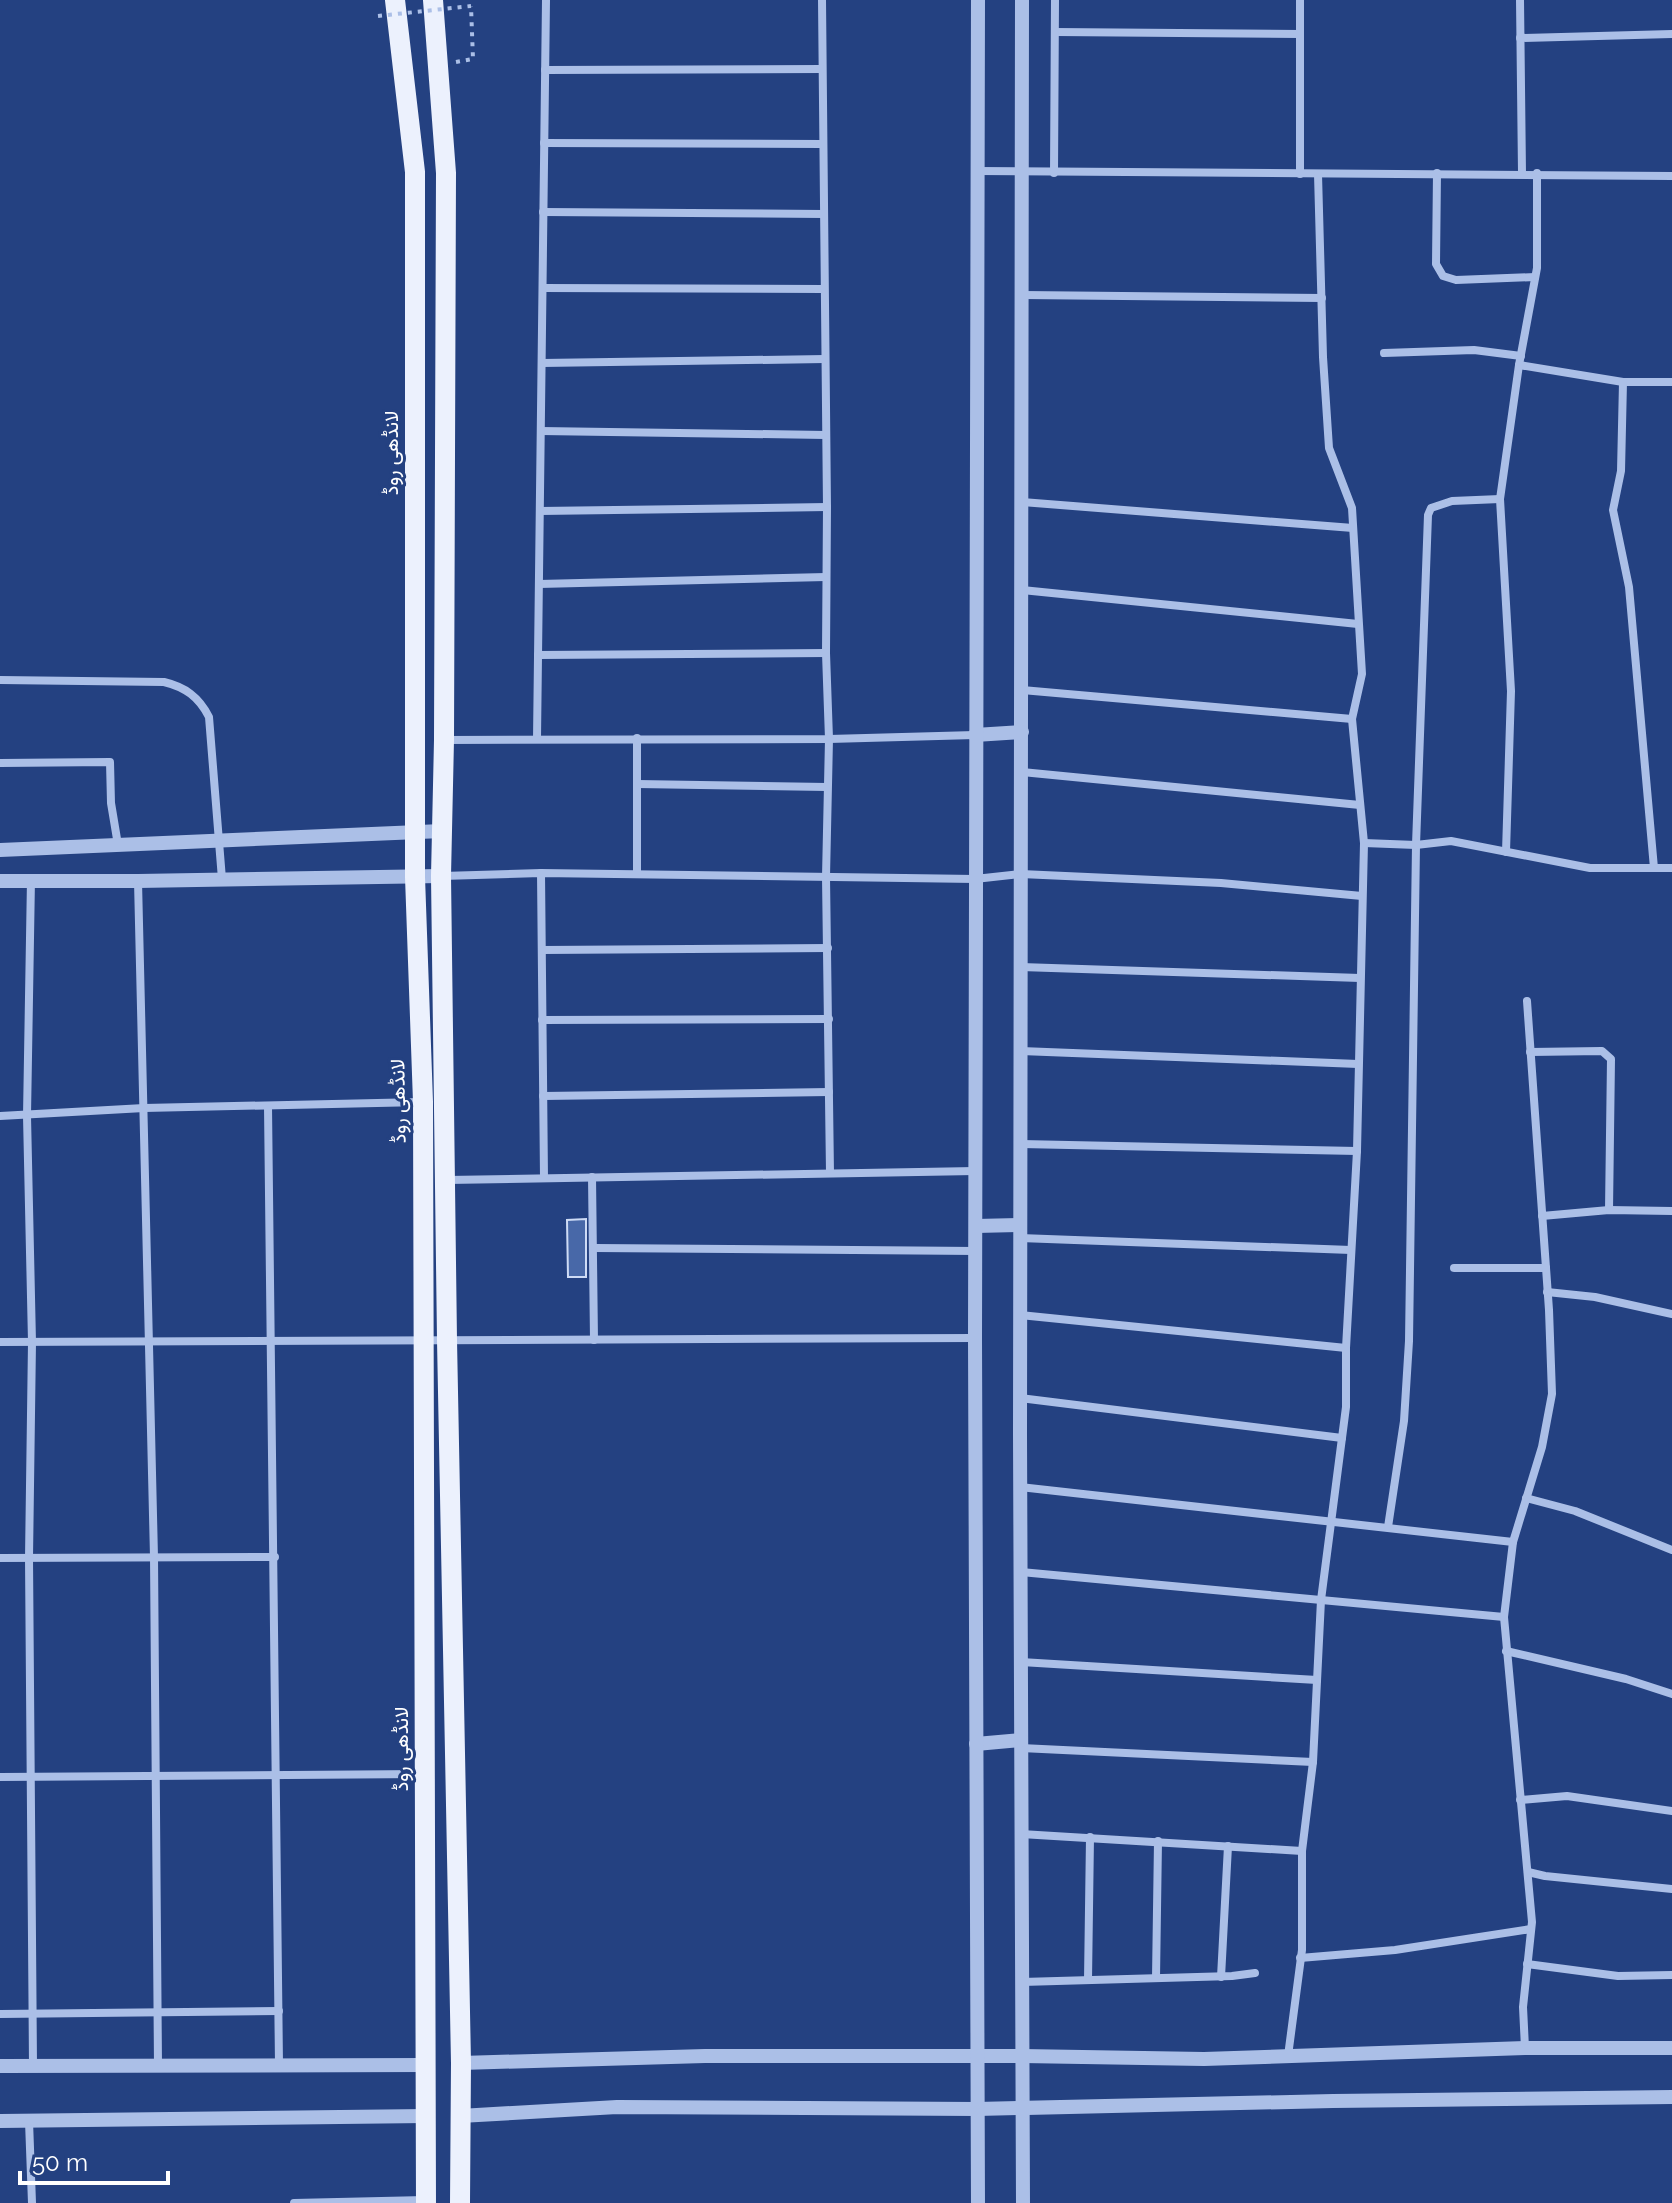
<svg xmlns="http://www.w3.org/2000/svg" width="1672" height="2203" viewBox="0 0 1672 2203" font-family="Raleway,Vazirmatn,sans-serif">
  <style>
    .building { fill: #4868a8; stroke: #cedbf5; stroke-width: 2 }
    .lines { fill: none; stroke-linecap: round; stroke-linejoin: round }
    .path { stroke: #abbfe7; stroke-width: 4; stroke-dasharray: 4 6; stroke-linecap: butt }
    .minor { stroke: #abbfe7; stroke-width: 8 }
    .tertiary { stroke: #abbfe7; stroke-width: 14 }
    .primary { stroke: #ecf1fd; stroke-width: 20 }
    .path-bridge { stroke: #abbfe7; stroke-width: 4; stroke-dasharray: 4 6; stroke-linecap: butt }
    .labels { text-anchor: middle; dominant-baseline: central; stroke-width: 6; stroke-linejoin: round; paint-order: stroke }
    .street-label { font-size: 20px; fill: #fff; stroke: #244181 }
  </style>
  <rect width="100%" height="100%" fill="#244181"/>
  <path class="building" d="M 586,1219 L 586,1277 L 568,1277 L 567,1220 Z"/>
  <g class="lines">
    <path class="path" d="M 456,62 L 473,59 L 471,6"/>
    <g class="minor">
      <path d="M 822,0 L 827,507 L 826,653 L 829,739 L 826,877 L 830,1173"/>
      <path d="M 1300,0 L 1300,174"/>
      <path d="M 1520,0 L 1522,173"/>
      <path d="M 1055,32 L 1300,34"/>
      <path d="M 1520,38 L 1672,34"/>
      <path d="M 545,70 L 822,69"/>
      <path d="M 544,143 L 823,144"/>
      <path d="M 978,171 L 1672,176"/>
      <path d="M 1054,173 L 1055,0"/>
      <path d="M 1437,173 L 1436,264 L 1443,276 L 1456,280 L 1535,277"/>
      <path d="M 543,212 L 824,214"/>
      <path d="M 543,288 L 824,289"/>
      <path d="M 1023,295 L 1322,298"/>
      <path d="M 1384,353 L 1474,350 L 1521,356"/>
      <path d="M 542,363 L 825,359"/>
      <path d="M 1519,365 L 1623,382 L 1672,382"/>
      <path d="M 1623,382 L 1621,471 L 1613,510 L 1629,587 L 1654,868"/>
      <path d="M 541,431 L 826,435"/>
      <path d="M 1022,502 L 1353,528"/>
      <path d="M 540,511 L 827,507"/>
      <path d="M 539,584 L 826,577"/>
      <path d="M 1022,590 L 1358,624"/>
      <path d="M 538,655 L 826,653"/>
      <path d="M 0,680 L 164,682 C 185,687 199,697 209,717 L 222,879"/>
      <path d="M 1022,690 L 1352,719"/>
      <path d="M 537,739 L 546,0"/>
      <path d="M 445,740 L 829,739 L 975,735"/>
      <path d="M 0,763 L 110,762 L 111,803 L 118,845"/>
      <path d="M 1022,772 L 1360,805"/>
      <path d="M 637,784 L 827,787"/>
      <path d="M 1364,843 L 1416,845 L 1451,841 L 1590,868 L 1672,868"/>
      <path d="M 1506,852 L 1511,691 L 1500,499 L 1519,365 L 1537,268 L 1537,173"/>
      <path d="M 541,873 L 544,1178"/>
      <path d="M 637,874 L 637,738"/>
      <path d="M 442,876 L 541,873 L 975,879 L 1021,874 L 1221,883 L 1362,896"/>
      <path d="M 31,879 L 27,1116 L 32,1342 L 29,1558 L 33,2066"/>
      <path d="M 138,881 L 154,1557 L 158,2066"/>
      <path d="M 542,950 L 828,948"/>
      <path d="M 1021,967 L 1360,978"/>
      <path d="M 542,1020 L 829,1019"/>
      <path d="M 1021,1051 L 1358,1064"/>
      <path d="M 1530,1052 L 1602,1051 L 1611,1059 L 1609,1210"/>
      <path d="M 543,1096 L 829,1092"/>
      <path d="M 268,1106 L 279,2065"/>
      <path d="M 0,1116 L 144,1108 L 422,1102"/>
      <path d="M 1021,1144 L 1357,1151"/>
      <path d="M 592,1177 L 594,1340"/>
      <path d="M 447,1180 L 975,1171"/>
      <path d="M 1542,1216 L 1609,1210 L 1672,1211"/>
      <path d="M 1020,1238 L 1351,1250"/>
      <path d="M 595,1248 L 976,1251"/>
      <path d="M 1454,1268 L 1546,1268"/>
      <path d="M 1547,1292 L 1595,1297 L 1672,1314"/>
      <path d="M 1020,1315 L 1346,1348"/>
      <path d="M 0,1342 L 975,1338"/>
      <path d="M 1020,1398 L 1342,1438"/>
      <path d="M 1020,1487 L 1513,1542"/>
      <path d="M 1526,1498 L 1575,1511 L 1672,1550"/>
      <path d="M 1388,1527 L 1404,1421 L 1409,1341 L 1416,845 L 1428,515 L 1431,508 L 1452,501 L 1500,499"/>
      <path d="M 0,1558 L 275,1557"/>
      <path d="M 1021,1572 L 1504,1617"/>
      <path d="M 1506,1651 L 1626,1679 L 1672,1694"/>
      <path d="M 1021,1662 L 1317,1680"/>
      <path d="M 1021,1748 L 1313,1762"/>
      <path d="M 0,1777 L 424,1774"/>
      <path d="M 1520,1800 L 1567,1796 L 1672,1811"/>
      <path d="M 1021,1834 L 1302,1851"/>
      <path d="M 1528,1872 L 1545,1876 L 1672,1889"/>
      <path d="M 1300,1958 L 1395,1950 L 1531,1929"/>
      <path d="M 1527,1964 L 1618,1976 L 1672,1975"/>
      <path d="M 1221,1977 L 1228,1846"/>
      <path d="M 1156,1978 L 1158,1841"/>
      <path d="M 1088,1980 L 1090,1837"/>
      <path d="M 1022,1982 L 1232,1976 L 1255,1973"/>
      <path d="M 0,2014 L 279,2011"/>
      <path d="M 1525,2048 L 1523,2007 L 1532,1922 L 1504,1617 L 1513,1542 L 1542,1447 L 1552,1394 L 1549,1310 L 1527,1001"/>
      <path d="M 1288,2056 L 1302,1950 L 1302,1851 L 1313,1762 L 1321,1600 L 1346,1407 L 1346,1348 L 1357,1151 L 1364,843 L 1352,719 L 1362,674 L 1352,508 L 1329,448 L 1323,357 L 1318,174"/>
      <path d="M 29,2121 L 32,2203"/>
      <path d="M 294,2203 L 425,2200"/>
    </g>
    <g class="tertiary">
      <path d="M 1022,0 L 1020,1434 L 1023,2203"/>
      <path d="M 975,735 L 1022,732"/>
      <path d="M 0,850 L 442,831"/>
      <path d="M 0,881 L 138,881 L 441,876"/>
      <path d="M 976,1226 L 1020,1225"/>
      <path d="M 976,1744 L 1021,1740"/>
      <path d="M 461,2063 L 705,2056 L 1022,2056 L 1204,2059 L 1525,2048 L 1672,2048"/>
      <path d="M 0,2066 L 426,2065"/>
      <path d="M 460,2116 L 617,2107 L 977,2109 L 1333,2101 L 1672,2097"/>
      <path d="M 0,2121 L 426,2116"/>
      <path d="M 978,2203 L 975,1338 L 978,0"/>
    </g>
    <g class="primary">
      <path d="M 395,0 L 415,172 L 415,877 L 423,1102 L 426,2203"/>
      <path d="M 433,0 L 446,173 L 444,740 L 441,876 L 447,1340 L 461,2063 L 460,2203"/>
    </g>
    <path class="path-bridge" d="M 378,16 L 471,6"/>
  </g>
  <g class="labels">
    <g class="street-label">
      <text transform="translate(391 453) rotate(-90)">لانڈھی روڈ</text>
      <text transform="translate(398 1101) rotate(-91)">لانڈھی روڈ</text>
      <text transform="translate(401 1749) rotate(-90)">لانڈھی روڈ</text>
    </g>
  </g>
  <path d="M20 2171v12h148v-12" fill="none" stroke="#ffffff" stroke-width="4"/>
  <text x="32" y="2171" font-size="24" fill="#ffffff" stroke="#244181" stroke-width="6" paint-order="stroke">50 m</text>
</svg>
